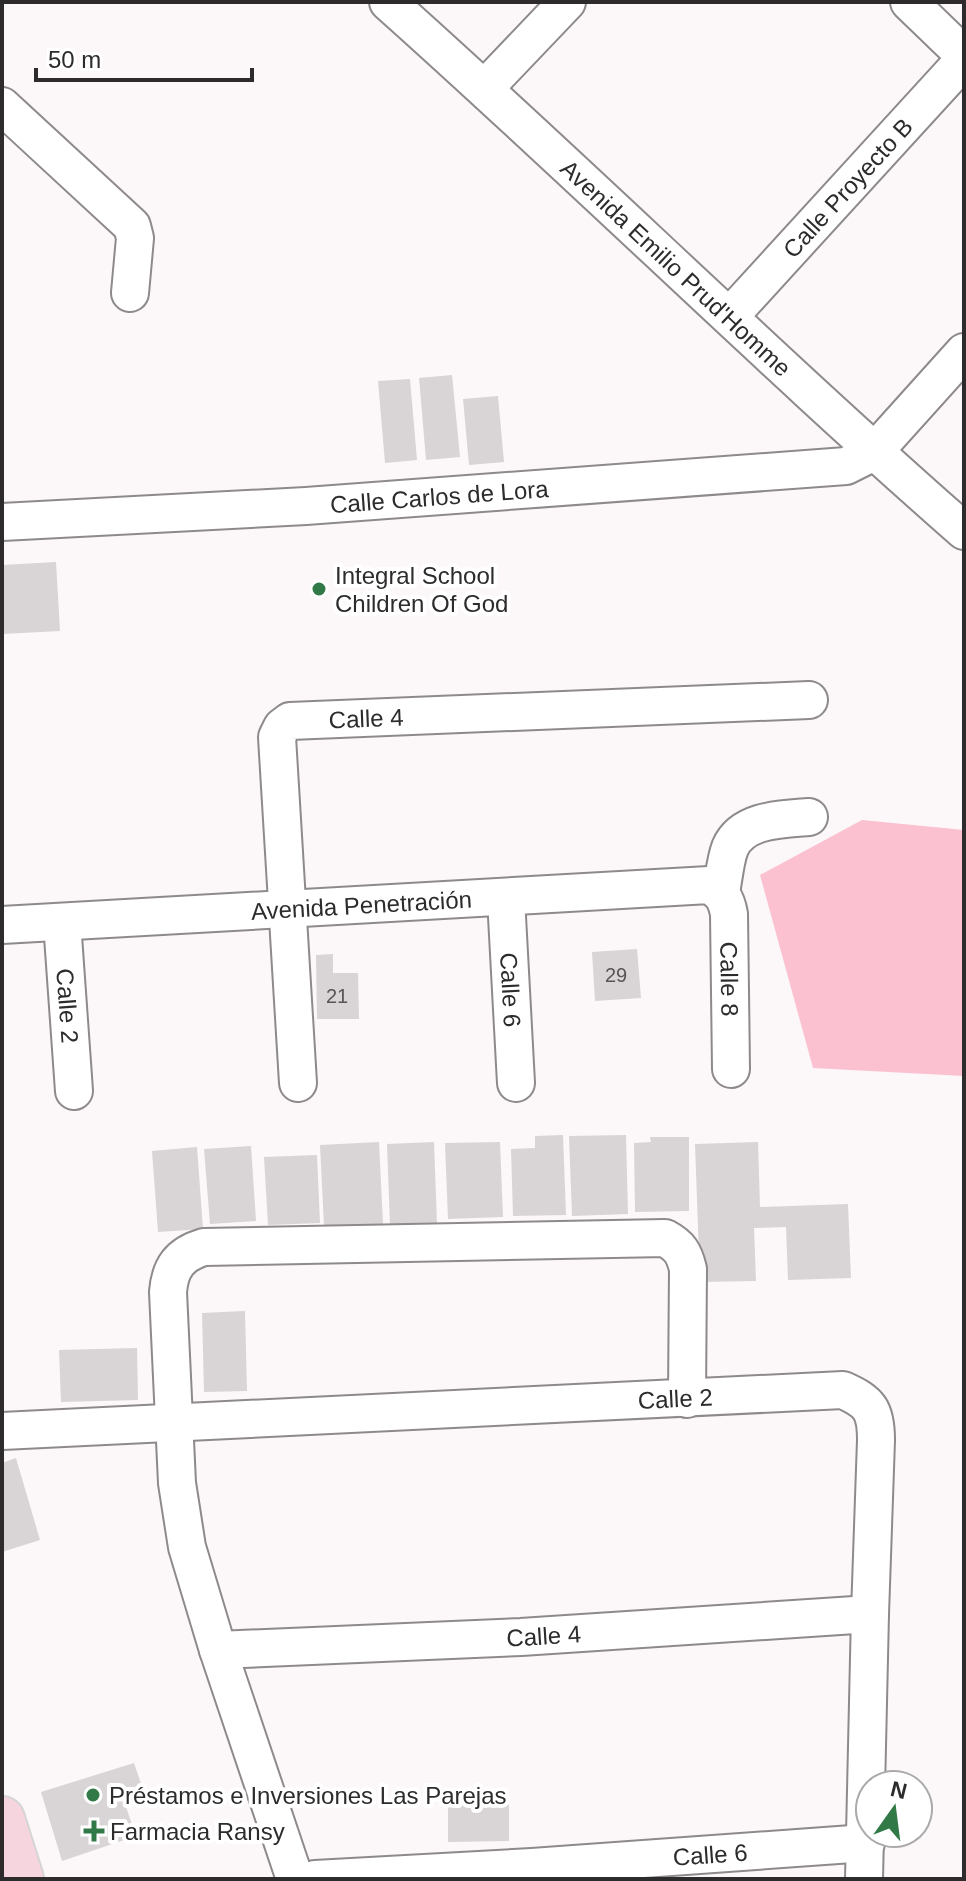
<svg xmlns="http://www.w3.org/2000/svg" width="966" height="1881" viewBox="0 0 966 1881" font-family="Arial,sans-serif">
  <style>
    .green { fill: #fbc1d1 }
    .building { fill: #d9d4d5 }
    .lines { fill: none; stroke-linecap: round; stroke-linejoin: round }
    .minor-casing { stroke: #8e8a8b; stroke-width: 40 }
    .major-casing { stroke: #d5d5d5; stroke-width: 48 }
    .minor { stroke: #fff; stroke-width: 36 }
    .major { stroke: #f7d5de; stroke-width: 44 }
    .poi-dot { fill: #317a47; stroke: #fff; stroke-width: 3 }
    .labels { text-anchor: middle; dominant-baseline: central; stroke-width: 8; stroke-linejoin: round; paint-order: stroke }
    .number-label { font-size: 20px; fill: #585556 }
    .street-label { font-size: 24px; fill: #2d2b2c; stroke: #fff }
    .poi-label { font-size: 24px; fill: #2d2b2c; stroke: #fff; text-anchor: start }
  </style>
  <rect width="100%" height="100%" fill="#fcf7f8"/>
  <path class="green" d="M 862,820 L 964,830 L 964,1076 L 813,1068 L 760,875 Z"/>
  <g class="building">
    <path d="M 452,375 L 460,457 L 426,460 L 419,378 Z"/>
    <path d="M 410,379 L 417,460 L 385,463 L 378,381 Z"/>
    <path d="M 498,396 L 504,462 L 469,465 L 463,399 Z"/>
    <path d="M 56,562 L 60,631 L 2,634 L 2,565 Z"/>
    <path d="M 637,949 L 641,998 L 595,1001 L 592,952 Z"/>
    <path d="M 333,954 L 333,973 L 358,973 L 359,1019 L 317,1019 L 316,955 Z"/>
    <path d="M 563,1135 L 566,1215 L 513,1216 L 511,1149 L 535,1148 L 535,1136 Z"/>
    <path d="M 626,1135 L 628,1214 L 572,1216 L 569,1136 Z"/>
    <path d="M 650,1137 L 689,1137 L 689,1211 L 635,1212 L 634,1143 L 651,1142 Z"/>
    <path d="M 379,1142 L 383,1224 L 324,1227 L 320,1145 Z"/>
    <path d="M 434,1142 L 437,1224 L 390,1225 L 387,1144 Z"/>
    <path d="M 500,1142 L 503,1217 L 448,1219 L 445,1143 Z"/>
    <path d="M 758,1142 L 760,1207 L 848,1204 L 851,1278 L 788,1280 L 786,1227 L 754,1228 L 756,1281 L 700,1282 L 695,1144 Z"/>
    <path d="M 251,1146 L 256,1221 L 210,1224 L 204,1149 Z"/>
    <path d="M 197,1147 L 203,1229 L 158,1232 L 152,1151 Z"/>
    <path d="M 317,1155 L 320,1223 L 268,1225 L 264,1157 Z"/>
    <path d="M 245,1311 L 247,1391 L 204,1392 L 202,1313 Z"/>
    <path d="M 137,1348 L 138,1400 L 61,1402 L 59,1350 Z"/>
    <path d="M 16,1458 L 40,1540 L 2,1552 L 2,1463 Z"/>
    <path d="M 134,1763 L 146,1798 L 125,1804 L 136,1836 L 62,1861 L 41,1792 Z"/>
    <path d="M 448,1793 L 509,1793 L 509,1841 L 448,1842 Z"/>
  </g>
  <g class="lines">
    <defs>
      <g id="minor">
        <path id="s1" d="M 388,2 C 583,176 768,359 964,531"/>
        <path d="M 909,2 L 964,55"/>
        <path d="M 485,88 L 567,2"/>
        <path d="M 2,106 L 132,226 L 135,238 L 130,293"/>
        <path id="s2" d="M 730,316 L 964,60"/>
        <path id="s3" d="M 2,522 L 306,506 L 846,466 L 874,452 L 964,352"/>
        <path d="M 721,892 C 724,878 725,861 730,848 C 742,819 783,819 809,817"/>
        <path id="s4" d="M 506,898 L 516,1083"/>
        <path id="s5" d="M 62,922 L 74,1091"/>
        <path id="s6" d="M 2,925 L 709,885 C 722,893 726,898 729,914 L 731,1069"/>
        <path id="s7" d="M 298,1083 L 277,737 L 282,727 L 290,721 L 809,700"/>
        <path id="s8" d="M 2,1431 L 843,1390 C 870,1402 876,1410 876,1440 L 870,1614 L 864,1879"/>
        <path id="s9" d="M 218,1650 L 521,1637 L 870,1614"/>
        <path d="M 295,1879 L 218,1650 L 187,1547 L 177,1483 L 168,1292 C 170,1267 180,1254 204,1247 L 665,1238 C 680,1246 684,1253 688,1269 L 687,1399"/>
        <path id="s10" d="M 315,1879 L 532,1867 L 866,1843"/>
      </g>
      <path id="major" d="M 2,1819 L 21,1879"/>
    </defs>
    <use href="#minor" class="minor-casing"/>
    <use href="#major" class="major-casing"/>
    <use href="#minor" class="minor"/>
    <use href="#major" class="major"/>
  </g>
  <g class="poi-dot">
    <circle cx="319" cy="589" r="8"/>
    <circle cx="93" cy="1795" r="8"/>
    <path d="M90 1819h8v8h8v8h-8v8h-8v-8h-8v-8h8z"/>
  </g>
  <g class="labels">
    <g class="number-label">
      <text x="616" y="975">29</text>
      <text x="337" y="996">21</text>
    </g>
    <g class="street-label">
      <text stroke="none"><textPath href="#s2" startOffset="174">Calle Proyecto B</textPath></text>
      <text stroke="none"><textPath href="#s1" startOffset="392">Avenida Emilio Prud'Homme</textPath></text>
      <text stroke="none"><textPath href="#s3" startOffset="438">Calle Carlos de Lora</textPath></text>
      <text stroke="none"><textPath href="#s7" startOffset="444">Calle 4</textPath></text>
      <text stroke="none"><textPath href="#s6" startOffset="360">Avenida Penetración</textPath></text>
      <text stroke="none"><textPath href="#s6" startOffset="810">Calle 8</textPath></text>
      <text stroke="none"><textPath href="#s4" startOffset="92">Calle 6</textPath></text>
      <text stroke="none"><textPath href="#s5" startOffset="84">Calle 2</textPath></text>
      <text stroke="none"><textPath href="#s8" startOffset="674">Calle 2</textPath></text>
      <text stroke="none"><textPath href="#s9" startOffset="326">Calle 4</textPath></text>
      <text stroke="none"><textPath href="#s10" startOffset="396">Calle 6</textPath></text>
    </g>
    <g class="poi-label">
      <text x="335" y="575">Integral School<tspan x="335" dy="28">Children Of God</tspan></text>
      <text x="109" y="1795">Préstamos e Inversiones Las Parejas</text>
      <text x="110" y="1831">Farmacia Ransy</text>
    </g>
  </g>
  <rect width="966" height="1881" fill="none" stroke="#2d2b2c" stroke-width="8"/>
  <g transform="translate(894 1809) rotate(14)"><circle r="38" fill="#ffffff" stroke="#abaaab" stroke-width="2"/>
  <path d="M0-6L14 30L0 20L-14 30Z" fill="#317a47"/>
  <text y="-12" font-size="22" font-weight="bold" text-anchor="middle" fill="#2d2b2c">N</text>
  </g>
  <path d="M36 68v12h216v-12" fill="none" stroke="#2d2b2c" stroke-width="4"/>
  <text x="48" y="68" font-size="24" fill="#2d2b2c" stroke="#ffffff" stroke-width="6" paint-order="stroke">50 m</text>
</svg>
